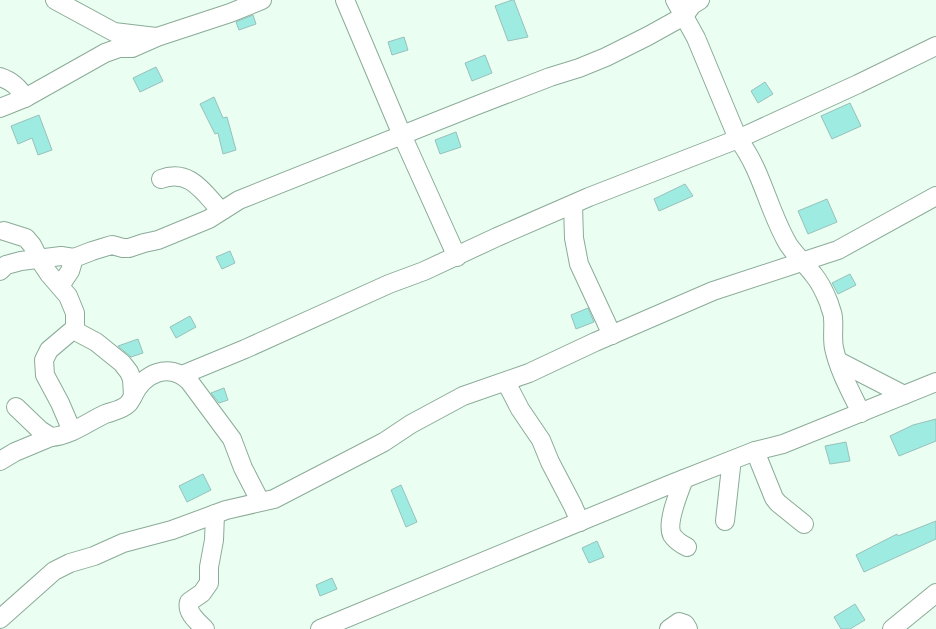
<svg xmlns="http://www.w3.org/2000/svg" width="936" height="629" viewBox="0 0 936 629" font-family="Overpass,sans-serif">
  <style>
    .building { fill: #9eebe1; stroke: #98c1bb }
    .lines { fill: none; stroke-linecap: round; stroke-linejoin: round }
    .minor-casing { stroke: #8bab98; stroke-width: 20 }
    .minor { stroke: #fff; stroke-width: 18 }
  </style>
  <rect width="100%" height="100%" fill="#eafef2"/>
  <g class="building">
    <path d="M 512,0 L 514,0 L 528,37 L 508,41 L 495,6 Z"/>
    <path d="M 253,15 L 256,24 L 239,30 L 236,22 Z"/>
    <path d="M 404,37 L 408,50 L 392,55 L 388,42 Z"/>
    <path d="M 485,55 L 492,73 L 472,81 L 465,63 Z"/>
    <path d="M 156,67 L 163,81 L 140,92 L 133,78 Z"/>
    <path d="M 765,82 L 773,94 L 758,103 L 751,91 Z"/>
    <path d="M 214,97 L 223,118 L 227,117 L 236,150 L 223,154 L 218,133 L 215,134 L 200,104 Z"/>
    <path d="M 850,103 L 861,126 L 832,139 L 821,116 Z"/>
    <path d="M 39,115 L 52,150 L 38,155 L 32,138 L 18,144 L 11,126 Z"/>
    <path d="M 456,132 L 461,147 L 440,154 L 435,140 Z"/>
    <path d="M 685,184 L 693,196 L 659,211 L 654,199 Z"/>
    <path d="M 827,199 L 837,222 L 808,234 L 798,211 Z"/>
    <path d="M 230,251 L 235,263 L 222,269 L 216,257 Z"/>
    <path d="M 850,274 L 856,285 L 838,294 L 832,283 Z"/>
    <path d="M 588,308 L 594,322 L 576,329 L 571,315 Z"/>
    <path d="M 190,316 L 196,327 L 176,338 L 170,327 Z"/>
    <path d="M 138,339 L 143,353 L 131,357 L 118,346 Z"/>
    <path d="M 224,388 L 228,400 L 219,403 L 211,393 Z"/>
    <path d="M 936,419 L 936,441 L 899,456 L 890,436 L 913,425 Z"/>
    <path d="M 846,442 L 850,461 L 830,464 L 825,446 Z"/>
    <path d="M 203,474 L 211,490 L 187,502 L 179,486 Z"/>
    <path d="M 401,485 L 417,522 L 406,527 L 391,490 Z"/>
    <path d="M 936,521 L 936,539 L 864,572 L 856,555 L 897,534 L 898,536 Z"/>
    <path d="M 597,541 L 604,557 L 589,563 L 582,548 Z"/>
    <path d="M 332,578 L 337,589 L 320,596 L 316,585 Z"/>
    <path d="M 855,604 L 865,620 L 850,629 L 841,629 L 834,617 Z"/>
  </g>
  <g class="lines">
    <defs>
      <g id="minor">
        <path d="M 55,0 L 114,32 L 156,37"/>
        <path d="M 345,0 L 402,135 L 457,257"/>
        <path d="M 675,0 L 696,38 L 738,139 C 762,170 768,210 788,244 C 795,255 805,263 813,274 C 820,282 825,293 829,303 C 830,308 833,313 833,318 C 834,328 832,338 834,348 C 839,371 851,392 861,413"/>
        <path d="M 0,77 C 12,81 19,87 25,98"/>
        <path d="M 0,108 L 25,98 L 105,53 L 119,48 L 132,48 L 157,37 L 230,13 L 262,0"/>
        <path d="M 161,179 C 190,168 204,193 221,211"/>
        <path d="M 573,205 L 574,238 L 579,264 L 612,335"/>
        <path d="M 4,231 L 26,238 L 32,245 L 39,259 L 49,274 L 68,296 L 75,313 L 75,328 L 79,333 L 96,342 L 122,363 L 129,372 L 132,379 L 133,396 C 144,373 169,362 189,381 L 232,439 L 243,468 L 260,501"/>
        <path d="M 0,271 L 6,265 L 21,261 L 61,256 L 74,258"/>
        <path d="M 60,286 L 70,271 L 74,258 L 92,251 L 105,247 L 112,245 L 123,248 L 129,248 L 144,243 L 158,240 L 209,219 L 239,200 L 475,106 L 550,77 L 579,68 L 606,57 L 648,36 L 684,16 L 692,5 L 700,0"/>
        <path d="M 838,361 L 904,395"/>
        <path d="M 182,375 L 245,349 L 389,284 L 424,271 L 497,237 L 589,197 L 738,139 L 858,84 L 936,46"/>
        <path d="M 506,382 L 520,409 L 541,440 L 550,462 L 573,506 L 580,522"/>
        <path d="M 16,407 L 40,430 L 51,437"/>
        <path d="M 72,431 L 60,403 L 45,375 L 44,360 L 49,350 L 75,328"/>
        <path d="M 755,451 L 774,498 L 778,503 L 804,524"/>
        <path d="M 0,461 L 15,452 L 51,437 C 70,436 88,422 105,414 C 113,411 122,410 128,404 C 130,402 132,398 133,396"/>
        <path d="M 684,479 C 679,492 666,523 672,535 C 676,541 681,544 687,547"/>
        <path d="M 725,521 L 731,467 L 731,461"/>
        <path d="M 0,619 L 54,571 L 70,563 L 94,556 L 123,543 L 172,530 L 226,510 L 274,499 L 384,442 L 411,424 L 463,396 L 529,373 L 595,342 L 713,291 L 838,250 L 936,196"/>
        <path d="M 205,629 C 198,622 186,613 189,602 L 202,593 L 209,583 L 209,567 L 214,540 L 215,514"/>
        <path d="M 320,629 L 671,484 L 755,451 L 783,444 L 936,382"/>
        <path d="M 669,629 L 679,622 L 685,624 L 688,629"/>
        <path d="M 892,629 L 936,593"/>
      </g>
    </defs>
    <use href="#minor" class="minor-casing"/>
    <use href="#minor" class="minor"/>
  </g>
</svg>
